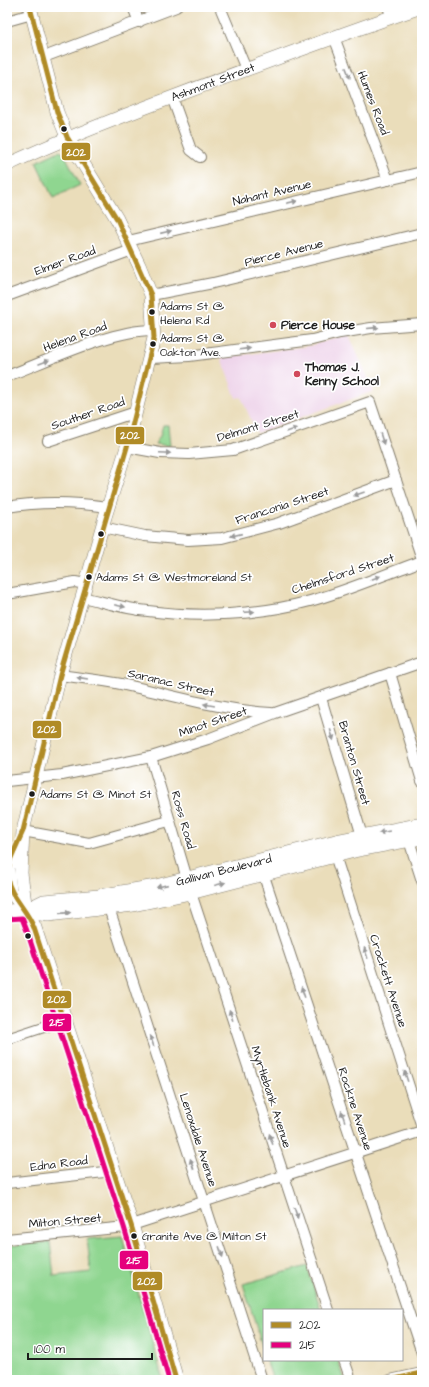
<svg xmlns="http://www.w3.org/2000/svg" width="429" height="1387" viewBox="0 0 429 1387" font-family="'Architects Daughter',sans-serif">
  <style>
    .built { fill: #edd1e9 }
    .green { fill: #8fd690; stroke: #567956 }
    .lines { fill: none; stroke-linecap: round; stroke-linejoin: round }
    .minor-casing { stroke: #837c6b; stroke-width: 12 }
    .major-casing { stroke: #837c6b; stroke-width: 14 }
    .highway-casing { stroke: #837c6b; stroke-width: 16 }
    .minor { stroke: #fff; stroke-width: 10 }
    .major { stroke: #fff; stroke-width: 13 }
    .highway { stroke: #fff; stroke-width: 15 }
    .bus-1-casing { stroke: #fff; stroke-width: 8 }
    .bus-2-casing { stroke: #fff; stroke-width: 8 }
    .bus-1 { stroke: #b08b26; stroke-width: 5 }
    .bus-2 { stroke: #e5007d; stroke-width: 5 }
    .oneway { fill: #999 }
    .bus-dot { fill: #1c1c1c; stroke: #fff; stroke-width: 1.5 }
    .poi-dot { fill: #d1495b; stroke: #fff; stroke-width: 1.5 }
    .labels { text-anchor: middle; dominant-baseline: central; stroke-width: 3.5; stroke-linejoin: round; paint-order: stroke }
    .bus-label { font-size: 11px; fill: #1c1c1c; stroke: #fff; text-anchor: start }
    .street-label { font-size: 12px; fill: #1c1c1c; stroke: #fff }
    .poi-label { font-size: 12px; font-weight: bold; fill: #1c1c1c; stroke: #fff; text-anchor: start }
    .line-badge { stroke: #fff; stroke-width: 1.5 }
    .badge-label { font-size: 11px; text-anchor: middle; font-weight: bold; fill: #fff }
  </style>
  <rect width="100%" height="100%" fill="#fff"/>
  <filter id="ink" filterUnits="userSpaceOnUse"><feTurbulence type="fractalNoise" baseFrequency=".025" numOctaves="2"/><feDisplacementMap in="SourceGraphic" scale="8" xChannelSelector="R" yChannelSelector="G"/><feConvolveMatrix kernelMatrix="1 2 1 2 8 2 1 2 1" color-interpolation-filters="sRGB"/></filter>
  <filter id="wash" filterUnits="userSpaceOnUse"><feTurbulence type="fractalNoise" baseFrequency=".012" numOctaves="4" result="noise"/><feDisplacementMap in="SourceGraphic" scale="16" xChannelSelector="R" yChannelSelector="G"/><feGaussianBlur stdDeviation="0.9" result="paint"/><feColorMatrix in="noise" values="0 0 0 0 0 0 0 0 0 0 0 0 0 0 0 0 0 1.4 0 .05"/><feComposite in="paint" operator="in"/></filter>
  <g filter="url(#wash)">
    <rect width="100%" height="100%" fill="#eaddba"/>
    <path class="built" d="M 347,335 L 349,335 L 374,391 L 257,433 L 241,397 L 236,398 L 221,358 L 309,346 Z"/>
    <g class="green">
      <path d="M 59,151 L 64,153 L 80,185 L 53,198 L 36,162 Z"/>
      <path d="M 163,425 L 168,425 L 170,446 L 155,444 L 160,436 Z"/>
      <path d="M 122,1236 L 163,1380 L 7,1380 L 7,1246 L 50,1242 L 54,1276 L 91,1272 L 87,1239 Z"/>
      <path d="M 307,1266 L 321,1310 L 264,1310 L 264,1352 L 243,1284 Z"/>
      <path d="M 266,1360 L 338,1360 L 345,1380 L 273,1380 Z"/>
    </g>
  </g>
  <g filter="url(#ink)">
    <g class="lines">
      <defs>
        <g id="minor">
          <path d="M 133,7 L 139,22"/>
          <path d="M 220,7 L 246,69"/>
          <path d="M 388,7 L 392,17"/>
          <path d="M 7,21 L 32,14"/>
          <path d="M 334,37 L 388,180"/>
          <path d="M 44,57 L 176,7"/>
          <path d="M 172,97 L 191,150 L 200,157"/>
          <path d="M 128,241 L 422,172"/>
          <path d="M 151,295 L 213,283 L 422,233"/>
          <path d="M 7,296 L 132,250"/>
          <path d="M 151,358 L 189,356 L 312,340 L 340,333 L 371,328 L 422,324"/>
          <path d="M 7,376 C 47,361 113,329 154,330"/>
          <path d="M 48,441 L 136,412"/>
          <path d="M 127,447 L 160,453 L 189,454 L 233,450 L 370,402 L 422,559"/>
          <path d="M 7,507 C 42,501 73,502 108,507"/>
          <path d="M 102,527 L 145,536 L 188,540 L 222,538 L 279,523 L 396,480"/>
          <path d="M 7,594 L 75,582 L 86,584"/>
          <path d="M 82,597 C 104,602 126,609 148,611 C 200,618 259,615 310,601 C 348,591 385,574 422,561"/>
          <path d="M 390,673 L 422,781"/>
          <path d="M 60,675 C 80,678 101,680 121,684 C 172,695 220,710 271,713"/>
          <path d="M 321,698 L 362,836"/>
          <path d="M 151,757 L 193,899 L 328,1310"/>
          <path d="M 7,781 L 62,775 L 151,757 L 208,739 L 275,713 L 422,662"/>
          <path d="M 23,831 L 89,843 L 169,821"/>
          <path d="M 407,834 L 422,881"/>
          <path d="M 333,849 L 422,1127"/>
          <path d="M 263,873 L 422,1353"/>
          <path d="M 109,908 L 262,1380"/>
          <path d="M 7,1039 L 65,1020"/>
          <path d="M 7,1183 L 113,1171"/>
          <path d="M 7,1239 L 126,1227 L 422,1131"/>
          <path d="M 344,1360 L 351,1380"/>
          <path d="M 390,1380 L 422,1373"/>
        </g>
        <g id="major">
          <path id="s1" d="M 7,165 C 62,139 117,118 173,97 C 255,66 338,35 421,7"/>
          <path d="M 12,851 L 8,869 L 10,891 L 26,911"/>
          <path d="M 26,911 L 21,873 L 23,831 L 60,675 L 105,517 L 127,447 L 154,338 L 151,295 L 139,265 L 117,219 L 67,137 L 57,112 L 30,7"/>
        </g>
        <g id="highway">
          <path d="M 7,860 L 11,853"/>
          <path d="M 26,911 L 34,928 L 131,1225 L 176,1380"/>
          <path id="s2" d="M 26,911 L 44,902 L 99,897 L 156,887 L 340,841 L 422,825"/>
          <path d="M 7,912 L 26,911 L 48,914 L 133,904 L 190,892 L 354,850 L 422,837"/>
        </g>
      </defs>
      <use href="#minor" class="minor-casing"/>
      <use href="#major" class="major-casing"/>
      <use href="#highway" class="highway-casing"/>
      <use href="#minor" class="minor"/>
      <use href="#major" class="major"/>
      <use href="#highway" class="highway"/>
      <defs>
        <g id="bus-1">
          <path d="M 7,876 L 10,860 L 23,831 L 60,675 L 127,447 L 154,338 L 151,295 L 117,219 L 67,137 L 57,112 L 30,7"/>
          <path d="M 7,877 C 10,897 27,909 34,928 L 131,1225 L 176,1380"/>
          <path d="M 390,1380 L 422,1373"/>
        </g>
        <path id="bus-2" d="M 7,919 L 22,918 L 27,931 L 124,1227 L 169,1380"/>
      </defs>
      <use href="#bus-1" class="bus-1-casing"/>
      <use href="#bus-2" class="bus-2-casing"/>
      <use href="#bus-1" class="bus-1"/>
      <use href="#bus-2" class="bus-2"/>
    </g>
    <defs><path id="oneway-solid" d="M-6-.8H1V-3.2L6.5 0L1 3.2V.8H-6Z"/></defs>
    <g class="oneway">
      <use href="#oneway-solid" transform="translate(348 73) rotate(69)"/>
      <use href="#oneway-solid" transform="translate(292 202) rotate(-13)"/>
      <use href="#oneway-solid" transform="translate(166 232) rotate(-13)"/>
      <use href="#oneway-solid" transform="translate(373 328) rotate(-5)"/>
      <use href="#oneway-solid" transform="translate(245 349) rotate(-7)"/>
      <use href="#oneway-solid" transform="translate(44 362) rotate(-21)"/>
      <use href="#oneway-solid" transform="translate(292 430) rotate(-19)"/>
      <use href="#oneway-solid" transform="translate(382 439) rotate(72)"/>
      <use href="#oneway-solid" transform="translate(165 453) rotate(3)"/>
      <use href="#oneway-solid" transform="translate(359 494) rotate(160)"/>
      <use href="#oneway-solid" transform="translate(236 535) rotate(167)"/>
      <use href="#oneway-solid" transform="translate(375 578) rotate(-20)"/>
      <use href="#oneway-solid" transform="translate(120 606) rotate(12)"/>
      <use href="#oneway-solid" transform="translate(249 612) rotate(-4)"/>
      <use href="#oneway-solid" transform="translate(82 678) rotate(-171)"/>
      <use href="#oneway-solid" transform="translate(209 705) rotate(-170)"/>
      <use href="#oneway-solid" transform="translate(332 735) rotate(74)"/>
      <use href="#oneway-solid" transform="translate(384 832) rotate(170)"/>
      <use href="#oneway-solid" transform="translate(220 884) rotate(-15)"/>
      <use href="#oneway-solid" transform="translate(162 886) rotate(167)"/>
      <use href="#oneway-solid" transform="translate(65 913) rotate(-5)"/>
      <use href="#oneway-solid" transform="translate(366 953) rotate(-108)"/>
      <use href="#oneway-solid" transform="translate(303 992) rotate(-108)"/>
      <use href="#oneway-solid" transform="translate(231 1015) rotate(-108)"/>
      <use href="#oneway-solid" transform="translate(152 1041) rotate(-108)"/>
      <use href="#oneway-solid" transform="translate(406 1076) rotate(-108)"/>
      <use href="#oneway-solid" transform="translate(343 1116) rotate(-108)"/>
      <use href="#oneway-solid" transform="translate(271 1139) rotate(-108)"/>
      <use href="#oneway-solid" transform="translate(192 1164) rotate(-108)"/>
      <use href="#oneway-solid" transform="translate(296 1213) rotate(72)"/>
      <use href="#oneway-solid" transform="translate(221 1252) rotate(72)"/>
    </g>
  </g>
  <g class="bus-dot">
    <circle cx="64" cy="129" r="3.5"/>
    <circle cx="152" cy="312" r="3.5"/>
    <circle cx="153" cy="344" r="3.5"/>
    <circle cx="101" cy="534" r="3.5"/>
    <circle cx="89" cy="577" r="3.5"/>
    <circle cx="32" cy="794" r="3.5"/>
    <circle cx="28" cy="936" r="3.5"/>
    <circle cx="134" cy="1236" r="3.5"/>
  </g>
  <g class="poi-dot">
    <circle cx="273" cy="325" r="4"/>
    <circle cx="297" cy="374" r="4"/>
  </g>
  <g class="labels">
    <g class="bus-label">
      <text x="160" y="306">Adams St @<tspan x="160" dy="14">Helena Rd</tspan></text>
      <text x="160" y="338">Adams St @<tspan x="160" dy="14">Oakton Ave.</tspan></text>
      <text x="96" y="577">Adams St @ Westmoreland St</text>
      <text x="40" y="794">Adams St @ Minot St</text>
      <text x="142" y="1236">Granite Ave @ Milton St</text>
    </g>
    <g class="street-label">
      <text stroke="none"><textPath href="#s1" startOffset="222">Ashmont Street</textPath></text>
      <text transform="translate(373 103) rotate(69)">Humes Road</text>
      <text transform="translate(272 193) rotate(-13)">Nahant Avenue</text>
      <text transform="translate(284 253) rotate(-14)">Pierce Avenue</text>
      <text transform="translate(65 261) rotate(-20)">Elmer Road</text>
      <text transform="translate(75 337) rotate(-20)">Helena Road</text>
      <text transform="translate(88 414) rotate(-19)">Souther Road</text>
      <text transform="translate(258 426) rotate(-17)">Delmont Street</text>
      <text transform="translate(282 506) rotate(-18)">Franconia Street</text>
      <text transform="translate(343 574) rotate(-18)">Chelmsford Street</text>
      <text transform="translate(171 683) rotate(13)">Saranac Street</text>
      <text transform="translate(213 722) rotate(-19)">Minot Street</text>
      <text transform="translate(354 763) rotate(74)">Branton Street</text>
      <text transform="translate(183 820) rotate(74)">Ross Road</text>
      <text stroke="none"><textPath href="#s2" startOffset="203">Gallivan Boulevard</textPath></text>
      <text transform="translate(388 981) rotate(72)">Crockett Avenue</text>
      <text transform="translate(271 1097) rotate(72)">Myrtlebank Avenue</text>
      <text transform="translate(355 1109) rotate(72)">Rockne Avenue</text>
      <text transform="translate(198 1140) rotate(72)">Lenoxdale Avenue</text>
      <text transform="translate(59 1164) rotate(-7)">Edna Road</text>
      <text transform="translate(65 1221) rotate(-5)">Milton Street</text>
    </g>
    <g class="poi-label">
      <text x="281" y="325">Pierce House</text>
      <text x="305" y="367">Thomas J.<tspan x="305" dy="14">Kenny School</tspan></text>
    </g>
  </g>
  <g class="line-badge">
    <rect x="61" y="142" width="30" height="19" rx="4" fill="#b08b26"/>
    <rect x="115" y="426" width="30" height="19" rx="4" fill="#b08b26"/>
    <rect x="32" y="720" width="30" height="19" rx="4" fill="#b08b26"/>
    <rect x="42" y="990" width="30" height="19" rx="4" fill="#b08b26"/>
    <rect x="42" y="1013" width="30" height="19" rx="4" fill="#e5007d"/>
    <rect x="119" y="1250" width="30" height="20" rx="4" fill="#e5007d"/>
    <rect x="132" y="1271" width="31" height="20" rx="4" fill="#b08b26"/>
  </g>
  <g class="badge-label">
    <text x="76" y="156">202</text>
    <text x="130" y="439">202</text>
    <text x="47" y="733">202</text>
    <text x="57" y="1003">202</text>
    <text x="57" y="1026">215</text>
    <text x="134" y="1264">215</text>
    <text x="147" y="1285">202</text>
  </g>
  <rect width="429" height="1387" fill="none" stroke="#fff" stroke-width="24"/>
  <rect x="263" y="1309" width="140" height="52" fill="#ffffff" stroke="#a4a4a4"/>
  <rect x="271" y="1322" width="20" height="6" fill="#b08b26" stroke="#a4a4a4"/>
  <text x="299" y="1329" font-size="12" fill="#1c1c1c">202</text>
  <rect x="271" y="1342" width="20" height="6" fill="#e5007d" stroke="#a4a4a4"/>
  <text x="299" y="1349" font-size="12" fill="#1c1c1c">215</text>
  <path d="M28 1353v6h124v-6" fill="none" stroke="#1c1c1c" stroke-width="2"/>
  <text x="34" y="1353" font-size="12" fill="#1c1c1c" stroke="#ffffff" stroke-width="3" paint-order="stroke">100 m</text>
</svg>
